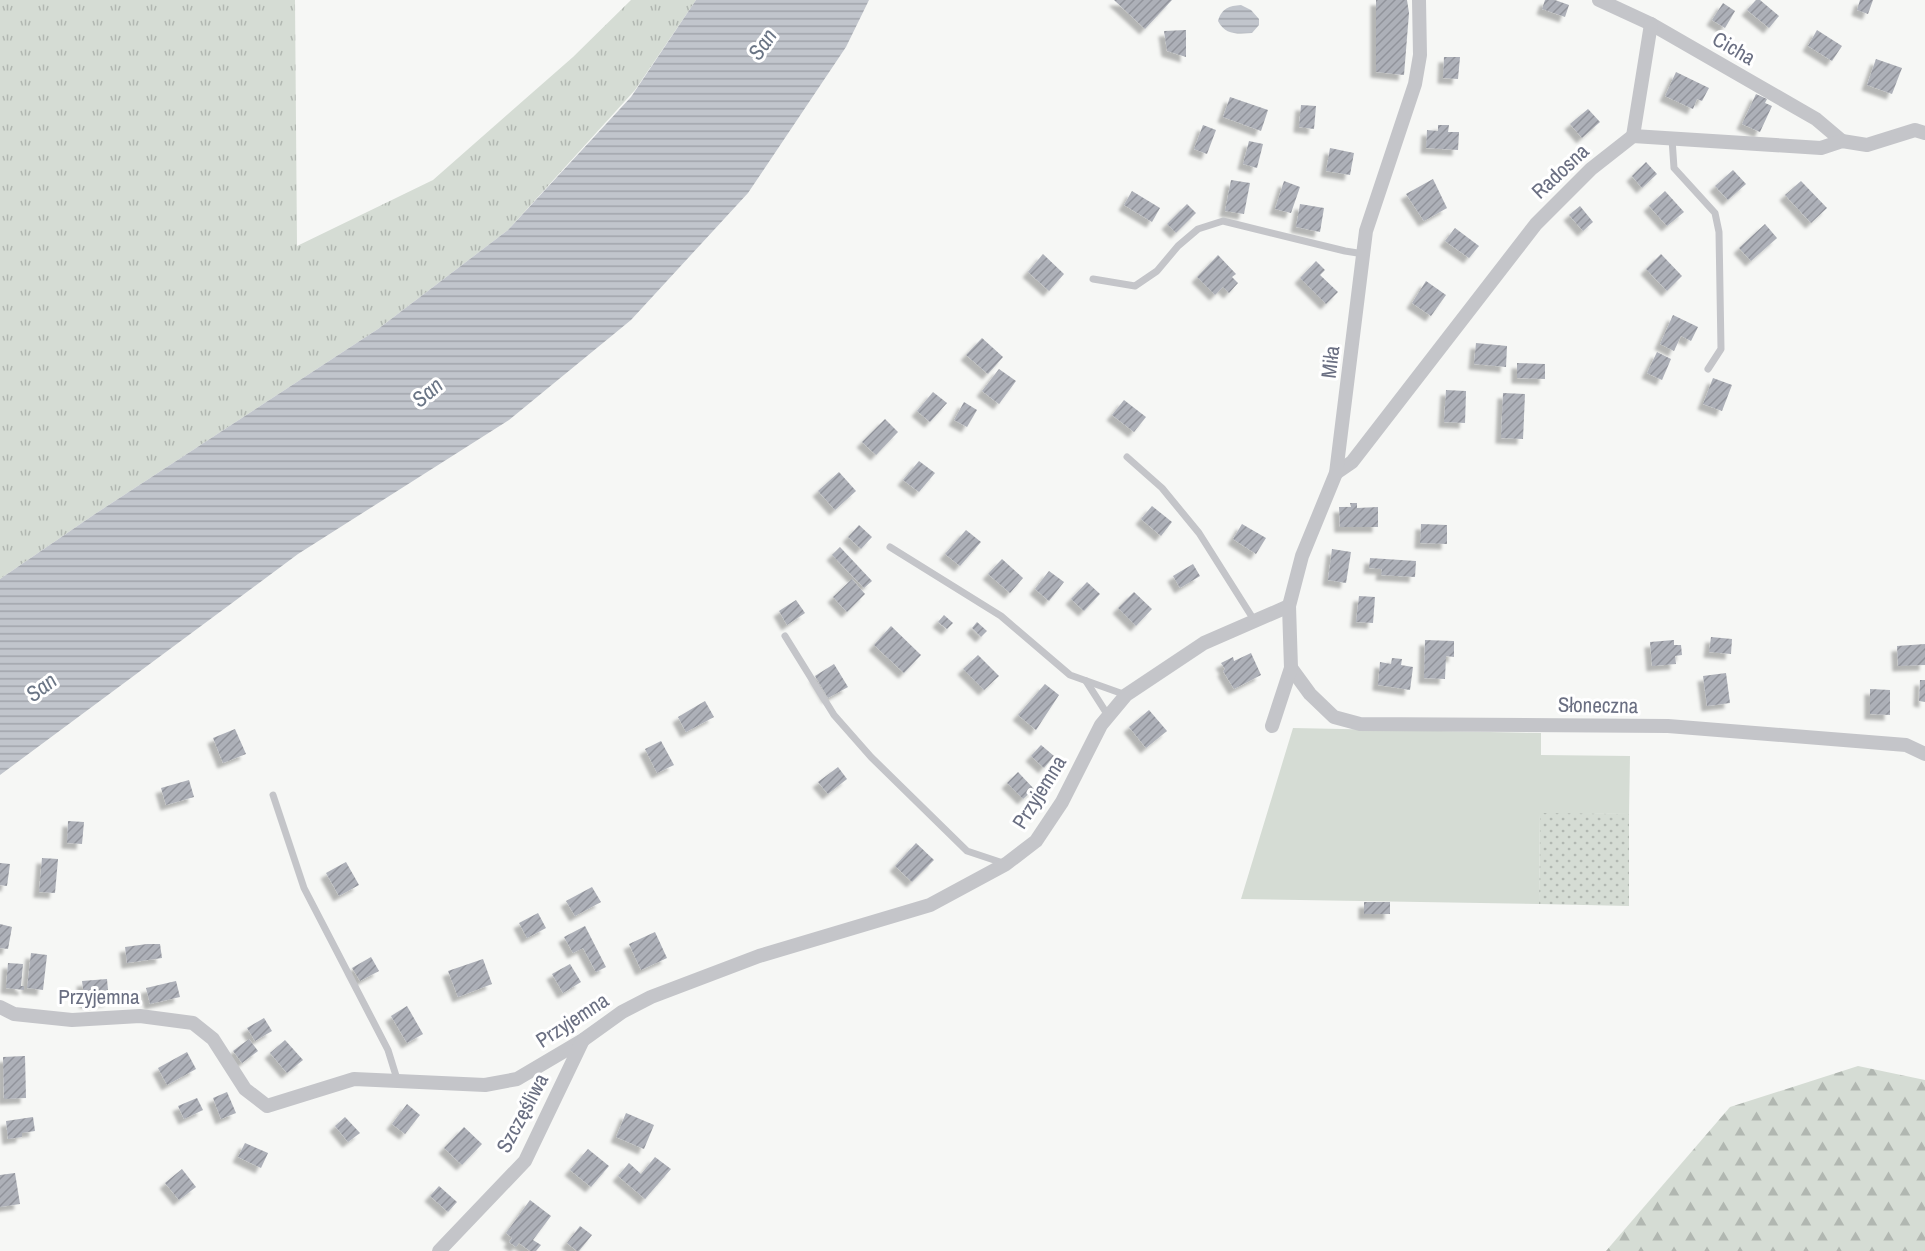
<svg xmlns="http://www.w3.org/2000/svg" width="1925" height="1251" viewBox="0 0 1925 1251" font-family="'Archivo Narrow',sans-serif">
  <style>
    .grass { fill: url(#grass-tufts) }
    .forest { fill: url(#forest-firs) }
    .park { fill: url(#park-dots) }
    .garden { fill: #d5dcd4 }
    .water { fill: url(#water-rules) }
    .building { fill: url(#building-hatch); filter: url(#shadow) }
    .lines { fill: none; stroke-linecap: round; stroke-linejoin: round }
    .service { stroke: #c4c5c9; stroke-width: 7 }
    .minor { stroke: #c4c5c9; stroke-width: 14 }
    .labels { text-anchor: middle; dominant-baseline: central; stroke-width: 6; stroke-linejoin: round; paint-order: stroke }
    .street-label { font-size: 21px; fill: #6a6f82; stroke: #fff }
    .water-label { font-size: 22px; font-style: italic; fill: #6a7585; stroke: #fff }
  </style>
  <defs>
    <pattern id="grass-tufts" width="24" height="20" patternUnits="userSpaceOnUse" patternTransform="scale(1.5)"><rect width="24" height="20" fill="#d5dcd4"/><path d="M3 7l-1-3M5 7V3M7 7l1-3M15 17l-1-3M17 17v-4M19 17l1-3" fill="none" stroke="#b1b7b1"/></pattern>
    <pattern id="forest-firs" width="22" height="20" patternUnits="userSpaceOnUse" patternTransform="scale(1.5)"><rect width="22" height="20" fill="#d5dcd4"/><path d="M5 1l3.5 6h-7zM16 11l3.5 6h-7z" fill="#b1b7b1"/></pattern>
    <pattern id="park-dots" width="8" height="8" patternUnits="userSpaceOnUse" patternTransform="scale(1.5)"><rect width="8" height="8" fill="#d5dcd4"/><path d="M2 2h.1M6 6h.1" fill="none" stroke="#b1b7b1" stroke-width="1.8" stroke-linecap="round"/></pattern>
    <pattern id="water-rules" width="6" height="5" patternUnits="userSpaceOnUse" patternTransform="scale(1.5)"><rect width="6" height="5" fill="#c1c5cc"/><path d="M0 2.5h6" fill="none" stroke="#a1a4ab"/></pattern>
    <pattern id="building-hatch" width="6" height="6" patternUnits="userSpaceOnUse" patternTransform="scale(1.5)"><rect width="6" height="6" fill="#adb0b8"/><path d="M-1 1l2-2M0 6l6-6M5 7l2-2" fill="none" stroke="#91939b"/></pattern>
    <filter id="shadow"><feDropShadow dx="-5.5" dy="5.5" stdDeviation="1.5" flood-color="#0004"/></filter>
  </defs>
  <rect width="100%" height="100%" fill="#f6f7f5"/>
  <path class="grass" d="M 0,0 L 295,0 L 297,246 L 433,180 L 573,57 L 631,0 L 696,0 L 635,90 L 508,230 L 378,329 L 95,514 L 0,579 Z"/>
  <path class="forest" d="M 1858,1066 L 1925,1080 L 1925,1251 L 1606,1251 L 1730,1107 Z"/>
  <path class="park" d="M 1540,812 L 1629,814 L 1629,906 L 1539,904 Z"/>
  <path class="garden" d="M 1293,728 L 1541,733 L 1541,755 L 1630,756 L 1629,814 L 1540,813 L 1539,904 L 1241,899 Z"/>
  <g class="water">
    <path d="M 696,0 L 869,0 L 846,47 L 748,193 L 631,320 L 509,420 L 298,554 L 0,775 L 0,579 L 95,514 L 378,329 L 508,230 L 631,97 Z"/>
    <path d="M 1241,5 L 1251,10 L 1259,19 L 1259,25 L 1252,33 C 1237,34 1225,35 1218,21 C 1222,8 1229,6 1241,5 Z"/>
  </g>
  <g class="building">
    <path d="M 1114,0 L 1172,0 L 1145,29 Z"/>
    <path d="M 1376,0 L 1407,0 L 1409,13 L 1404,75 L 1376,72 Z"/>
    <path d="M 1545,0 L 1555,0 L 1569,5 L 1565,17 L 1542,9 Z"/>
    <path d="M 1756,0 L 1760,0 L 1779,16 L 1769,28 L 1747,10 Z"/>
    <path d="M 1860,0 L 1873,0 L 1868,14 L 1857,10 Z"/>
    <path d="M 1723,3 L 1735,11 L 1725,28 L 1712,20 Z"/>
    <path d="M 1186,30 L 1186,57 L 1167,51 L 1164,31 Z"/>
    <path d="M 1817,30 L 1842,46 L 1832,61 L 1808,46 Z"/>
    <path d="M 1444,57 L 1460,57 L 1458,79 L 1443,78 Z"/>
    <path d="M 1876,59 L 1902,68 L 1892,94 L 1867,85 Z"/>
    <path d="M 1676,72 L 1709,88 L 1702,101 L 1697,99 L 1693,109 L 1665,96 Z"/>
    <path d="M 1756,94 L 1767,99 L 1765,103 L 1772,106 L 1760,132 L 1742,124 Z"/>
    <path d="M 1230,97 L 1268,110 L 1261,131 L 1223,117 Z"/>
    <path d="M 1301,105 L 1316,106 L 1314,129 L 1299,127 Z"/>
    <path d="M 1588,109 L 1600,122 L 1582,138 L 1570,124 Z"/>
    <path d="M 1203,125 L 1216,130 L 1207,154 L 1194,149 Z"/>
    <path d="M 1438,125 L 1449,125 L 1448,132 L 1459,132 L 1458,150 L 1426,148 L 1427,130 L 1438,131 Z"/>
    <path d="M 1249,141 L 1263,144 L 1257,168 L 1243,164 Z"/>
    <path d="M 1330,148 L 1354,153 L 1350,175 L 1326,171 Z"/>
    <path d="M 1646,162 L 1657,174 L 1642,188 L 1632,176 Z"/>
    <path d="M 1733,170 L 1746,184 L 1728,200 L 1715,186 Z"/>
    <path d="M 1433,179 L 1447,208 L 1424,221 L 1406,194 Z"/>
    <path d="M 1231,180 L 1250,183 L 1244,214 L 1225,211 Z"/>
    <path d="M 1284,181 L 1300,187 L 1291,213 L 1275,209 Z"/>
    <path d="M 1801,181 L 1827,208 L 1811,223 L 1785,195 Z"/>
    <path d="M 1132,191 L 1160,208 L 1152,222 L 1124,205 Z"/>
    <path d="M 1665,191 L 1684,212 L 1667,226 L 1649,206 Z"/>
    <path d="M 1187,204 L 1196,213 L 1176,233 L 1167,224 Z"/>
    <path d="M 1300,204 L 1324,208 L 1320,232 L 1296,227 Z"/>
    <path d="M 1580,206 L 1593,222 L 1583,231 L 1569,215 Z"/>
    <path d="M 1765,224 L 1777,238 L 1751,261 L 1739,248 Z"/>
    <path d="M 1455,228 L 1479,246 L 1469,258 L 1445,241 Z"/>
    <path d="M 1043,254 L 1064,274 L 1049,291 L 1028,272 Z"/>
    <path d="M 1661,254 L 1682,276 L 1667,291 L 1646,269 Z"/>
    <path d="M 1218,255 L 1236,274 L 1232,277 L 1238,283 L 1229,293 L 1223,287 L 1215,295 L 1197,277 Z"/>
    <path d="M 1316,261 L 1325,270 L 1320,275 L 1338,292 L 1326,304 L 1300,278 Z"/>
    <path d="M 1426,281 L 1446,295 L 1431,316 L 1412,303 Z"/>
    <path d="M 1673,315 L 1698,327 L 1691,341 L 1681,336 L 1674,351 L 1660,344 Z"/>
    <path d="M 982,338 L 1003,357 L 988,374 L 966,355 Z"/>
    <path d="M 1476,343 L 1507,346 L 1506,367 L 1474,364 Z"/>
    <path d="M 1657,352 L 1671,359 L 1662,380 L 1647,373 Z"/>
    <path d="M 1517,363 L 1545,364 L 1545,379 L 1517,378 Z"/>
    <path d="M 999,369 L 1016,381 L 999,404 L 982,391 Z"/>
    <path d="M 1713,378 L 1732,385 L 1722,411 L 1703,404 Z"/>
    <path d="M 1446,390 L 1466,391 L 1465,423 L 1444,422 Z"/>
    <path d="M 933,392 L 947,403 L 930,422 L 917,411 Z"/>
    <path d="M 1503,393 L 1525,394 L 1523,439 L 1501,438 Z"/>
    <path d="M 1124,400 L 1146,417 L 1134,432 L 1112,415 Z"/>
    <path d="M 964,402 L 977,410 L 967,427 L 954,420 Z"/>
    <path d="M 885,419 L 898,432 L 876,455 L 862,442 Z"/>
    <path d="M 919,461 L 935,473 L 919,492 L 903,480 Z"/>
    <path d="M 839,472 L 856,491 L 835,510 L 818,491 Z"/>
    <path d="M 1350,503 L 1357,503 L 1357,508 L 1378,507 L 1378,527 L 1340,527 L 1339,507 L 1351,507 Z"/>
    <path d="M 1152,506 L 1172,522 L 1161,536 L 1141,519 Z"/>
    <path d="M 1242,524 L 1266,538 L 1256,554 L 1233,539 Z"/>
    <path d="M 1421,524 L 1447,525 L 1447,544 L 1420,543 Z"/>
    <path d="M 859,525 L 872,537 L 861,549 L 848,537 Z"/>
    <path d="M 966,530 L 981,542 L 960,566 L 945,554 Z"/>
    <path d="M 840,547 L 872,581 L 864,588 L 832,555 Z"/>
    <path d="M 1332,549 L 1351,552 L 1346,583 L 1328,580 Z"/>
    <path d="M 1370,558 L 1416,561 L 1415,577 L 1381,575 L 1382,569 L 1369,568 Z"/>
    <path d="M 1002,559 L 1023,578 L 1010,593 L 988,574 Z"/>
    <path d="M 1193,564 L 1200,576 L 1180,588 L 1173,576 Z"/>
    <path d="M 1049,571 L 1064,582 L 1049,601 L 1035,589 Z"/>
    <path d="M 852,579 L 865,594 L 847,612 L 833,597 Z"/>
    <path d="M 1087,582 L 1100,594 L 1084,611 L 1071,599 Z"/>
    <path d="M 1134,592 L 1152,609 L 1136,626 L 1118,608 Z"/>
    <path d="M 1359,596 L 1375,597 L 1373,623 L 1356,622 Z"/>
    <path d="M 796,600 L 805,613 L 787,625 L 779,611 Z"/>
    <path d="M 944,615 L 953,623 L 947,629 L 938,622 Z"/>
    <path d="M 977,622 L 987,631 L 981,637 L 972,628 Z"/>
    <path d="M 891,626 L 921,655 L 904,673 L 874,645 Z"/>
    <path d="M 1711,637 L 1732,639 L 1731,654 L 1709,652 Z"/>
    <path d="M 1425,640 L 1454,641 L 1454,657 L 1446,656 L 1445,679 L 1424,678 Z"/>
    <path d="M 1674,640 L 1674,645 L 1681,645 L 1682,655 L 1675,656 L 1676,664 L 1652,666 L 1650,642 Z"/>
    <path d="M 1925,644 L 1925,665 L 1898,666 L 1897,646 Z"/>
    <path d="M 1251,653 L 1261,675 L 1234,689 L 1223,671 L 1225,669 L 1221,663 L 1233,657 L 1234,661 Z"/>
    <path d="M 978,655 L 999,676 L 984,690 L 963,669 Z"/>
    <path d="M 1392,658 L 1402,659 L 1401,665 L 1413,667 L 1410,690 L 1378,685 L 1380,662 L 1391,664 Z"/>
    <path d="M 834,664 L 848,687 L 828,698 L 815,676 Z"/>
    <path d="M 1726,673 L 1730,703 L 1707,706 L 1703,676 Z"/>
    <path d="M 1920,680 L 1925,680 L 1925,702 L 1919,701 Z"/>
    <path d="M 1045,684 L 1059,695 L 1036,730 L 1018,715 Z"/>
    <path d="M 1870,689 L 1890,690 L 1890,715 L 1870,714 Z"/>
    <path d="M 705,701 L 714,717 L 686,732 L 678,717 Z"/>
    <path d="M 1149,710 L 1167,731 L 1146,748 L 1129,727 Z"/>
    <path d="M 235,729 L 246,754 L 223,763 L 213,738 Z"/>
    <path d="M 661,741 L 674,765 L 657,773 L 645,749 Z"/>
    <path d="M 1041,745 L 1054,756 L 1044,768 L 1031,756 Z"/>
    <path d="M 838,767 L 847,779 L 828,794 L 818,782 Z"/>
    <path d="M 1018,772 L 1034,789 L 1023,799 L 1007,783 Z"/>
    <path d="M 189,780 L 194,797 L 166,805 L 161,788 Z"/>
    <path d="M 68,821 L 84,822 L 82,844 L 67,843 Z"/>
    <path d="M 916,843 L 934,860 L 912,882 L 895,866 Z"/>
    <path d="M 42,858 L 58,859 L 55,893 L 39,892 Z"/>
    <path d="M 346,862 L 359,885 L 339,896 L 326,873 Z"/>
    <path d="M 0,863 L 10,864 L 7,886 L 0,885 Z"/>
    <path d="M 592,887 L 601,902 L 575,916 L 566,901 Z"/>
    <rect x="1364" y="902" width="26" height="12"/>
    <path d="M 538,913 L 546,928 L 527,938 L 519,923 Z"/>
    <path d="M 0,924 L 12,927 L 8,949 L 0,948 Z"/>
    <path d="M 585,926 L 606,967 L 596,972 L 583,948 L 573,953 L 564,937 Z"/>
    <path d="M 655,932 L 667,958 L 641,970 L 629,944 Z"/>
    <path d="M 147,944 L 160,944 L 162,958 L 127,963 L 125,947 Z"/>
    <path d="M 31,953 L 47,955 L 43,990 L 27,988 Z"/>
    <path d="M 371,957 L 379,971 L 360,981 L 352,968 Z"/>
    <path d="M 483,959 L 492,984 L 458,997 L 448,971 Z"/>
    <path d="M 8,963 L 23,964 L 21,986 L 24,986 L 24,990 L 6,988 Z"/>
    <path d="M 570,964 L 581,982 L 563,993 L 552,974 Z"/>
    <path d="M 107,979 L 109,1001 L 85,1003 L 82,981 Z"/>
    <path d="M 176,981 L 180,997 L 150,1004 L 146,988 Z"/>
    <path d="M 407,1006 L 423,1034 L 407,1043 L 391,1016 Z"/>
    <path d="M 264,1018 L 272,1031 L 255,1041 L 247,1028 Z"/>
    <path d="M 249,1039 L 258,1051 L 242,1063 L 233,1051 Z"/>
    <path d="M 285,1040 L 303,1060 L 287,1073 L 270,1053 Z"/>
    <path d="M 187,1052 L 196,1069 L 167,1085 L 158,1068 Z"/>
    <path d="M 25,1056 L 26,1098 L 4,1099 L 3,1057 Z"/>
    <path d="M 227,1092 L 236,1113 L 221,1119 L 213,1098 Z"/>
    <path d="M 197,1098 L 203,1110 L 184,1119 L 178,1106 Z"/>
    <path d="M 407,1104 L 420,1115 L 405,1134 L 392,1124 Z"/>
    <path d="M 626,1113 L 654,1125 L 644,1149 L 616,1137 Z"/>
    <path d="M 33,1117 L 35,1131 L 22,1133 L 22,1137 L 8,1139 L 6,1121 Z"/>
    <path d="M 345,1117 L 360,1133 L 348,1142 L 335,1126 Z"/>
    <path d="M 464,1127 L 482,1144 L 462,1165 L 444,1148 Z"/>
    <path d="M 245,1143 L 268,1153 L 261,1168 L 238,1157 Z"/>
    <path d="M 588,1149 L 609,1166 L 591,1187 L 570,1170 Z"/>
    <path d="M 655,1157 L 671,1169 L 645,1199 L 618,1176 L 629,1163 L 641,1174 Z"/>
    <path d="M 182,1169 L 196,1187 L 179,1200 L 165,1183 Z"/>
    <path d="M 15,1173 L 20,1204 L 0,1207 L 0,1175 Z"/>
    <path d="M 439,1186 L 457,1202 L 448,1212 L 430,1196 Z"/>
    <path d="M 530,1200 L 551,1216 L 533,1240 L 541,1245 L 536,1251 L 530,1251 L 519,1243 L 516,1247 L 509,1242 L 512,1238 L 506,1233 Z"/>
    <path d="M 580,1226 L 592,1235 L 579,1251 L 577,1251 L 567,1243 Z"/>
  </g>
  <g class="lines">
    <g class="service">
      <path d="M 1672,139 L 1674,168 L 1715,213 L 1719,232 L 1721,349 L 1708,369"/>
      <path d="M 1093,279 L 1135,286 L 1157,271 L 1178,246 L 1198,229 L 1223,221 L 1345,251 L 1364,254"/>
      <path d="M 1127,457 L 1162,488 L 1199,533 L 1254,620"/>
      <path d="M 890,547 L 1001,616 L 1070,675 L 1126,695"/>
      <path d="M 785,636 L 834,715 L 871,757 L 967,851 L 1003,863"/>
      <path d="M 1086,681 L 1109,717"/>
      <path d="M 273,795 L 304,888 L 388,1050 L 397,1079"/>
    </g>
    <g class="minor">
      <path d="M 1599,0 L 1651,24 L 1816,119 L 1842,141"/>
      <path d="M 1633,136 L 1651,24"/>
      <path d="M 1336,473 L 1352,462 L 1536,224 L 1591,169 L 1633,136 L 1821,148 L 1842,141 L 1867,145 L 1915,130 L 1925,133"/>
      <path d="M 1291,668 L 1310,694 L 1334,717 L 1360,724 L 1668,726 L 1906,745 L 1925,754"/>
      <path d="M 1272,726 L 1291,668 L 1289,606 L 1302,556 L 1336,473 L 1366,231 L 1415,84 L 1420,55 L 1419,0"/>
      <path d="M 0,1007 L 14,1014 L 72,1020 L 140,1016 L 193,1023 L 213,1039 L 245,1089 L 267,1106 L 354,1079 L 485,1085 L 517,1079 L 583,1040 L 622,1012 L 651,997 L 759,956 L 930,905 L 1006,864 L 1036,841 L 1062,802 L 1101,725 L 1126,695 L 1204,643 L 1289,606"/>
      <path d="M 439,1251 L 525,1161 L 583,1040"/>
    </g>
  </g>
  <g class="labels">
    <g class="street-label">
      <text transform="translate(1734 48) rotate(30)">Cicha</text>
      <text transform="translate(1560 171) rotate(-43)">Radosna</text>
      <text transform="translate(1330 362) rotate(-83)">Miła</text>
      <text transform="translate(1598 705) rotate(1)">Słoneczna</text>
      <text transform="translate(1039 792) rotate(-58)">Przyjemna</text>
      <text x="99" y="996">Przyjemna</text>
      <text transform="translate(572 1020) rotate(-33)">Przyjemna</text>
      <text transform="translate(522 1113) rotate(-62)">Szczęśliwa</text>
    </g>
    <g class="water-label">
      <text transform="translate(762 44) rotate(-55)">San</text>
      <text transform="translate(427 392) rotate(-40)">San</text>
      <text transform="translate(41 687) rotate(-37)">San</text>
    </g>
  </g>
</svg>
